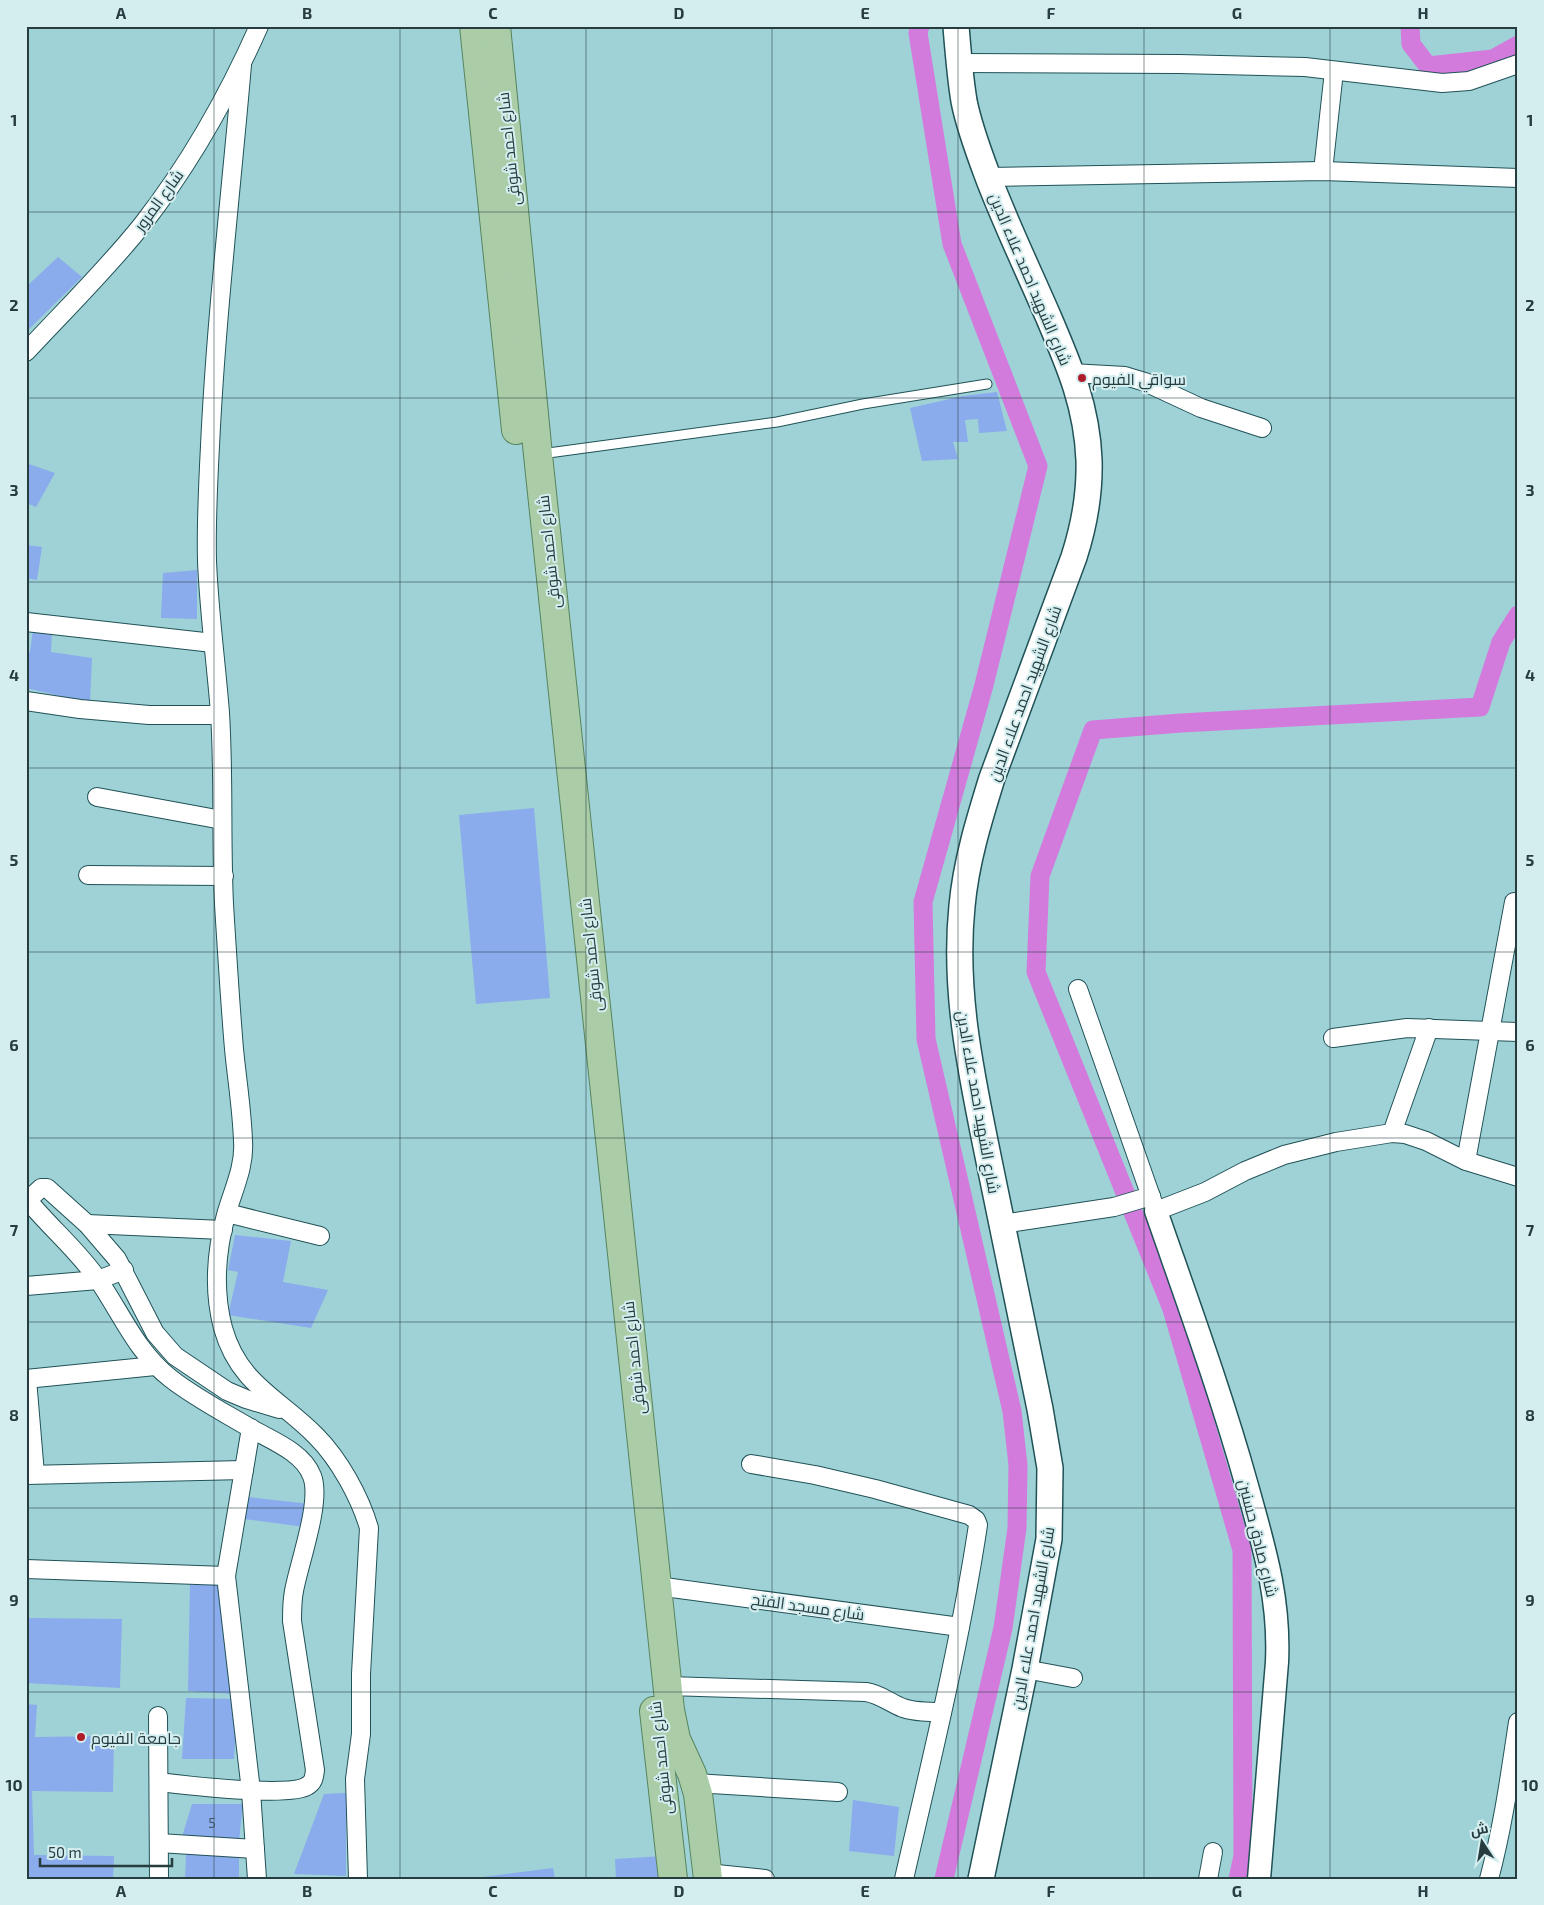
<svg xmlns="http://www.w3.org/2000/svg" width="1544" height="1905" viewBox="0 0 1544 1905" font-family="'Exo 2',Cairo,sans-serif">
  <style>
    .lines { fill: none; stroke-linecap: round; stroke-linejoin: round }
    .canal { stroke: #d37add; stroke-width: 19 }
    .building { fill: #8aabec }
    .service-casing { stroke: #205257; stroke-width: 11 }
    .minor-casing { stroke: #205257; stroke-width: 20 }
    .tertiary-casing { stroke: #205257; stroke-width: 25 }
    .secondary-casing { stroke: #205257; stroke-width: 28 }
    .primary-casing { stroke: #57845d; stroke-width: 30 }
    .service { stroke: #fff; stroke-width: 9 }
    .minor { stroke: #fff; stroke-width: 18 }
    .tertiary { stroke: #fff; stroke-width: 22 }
    .secondary { stroke: #fff; stroke-width: 25 }
    .primary { stroke: #aacda8; stroke-width: 28 }
    .grid { fill: none; stroke: #273c3e; stroke-width: 1; stroke-opacity: 0.55 }
    .poi-dot { fill: #b01d2a; stroke: #d4eef0; stroke-width: 2 }
    .labels { text-anchor: middle; dominant-baseline: central; stroke-width: 4; stroke-linejoin: round; paint-order: stroke }
    .number-label { font-size: 14px; fill: #40586a }
    .street-label { font-size: 16px; fill: #273c3e; stroke: #d4eef0 }
    .poi-label { font-size: 16px; fill: #273c3e; stroke: #d4eef0; text-anchor: start }
    .neatline { fill: none; stroke: #273c3e; stroke-width: 2 }
    .grid-label { font-size: 16px; text-anchor: middle; font-weight: bold; fill: #273c3e }
  </style>
  <rect width="100%" height="100%" fill="#9fd2d7"/>
  <g class="lines">
    <g class="canal">
      <path d="M 920,26 L 918,33 L 952,244 L 1038,466 L 984,685 L 923,902 L 926,1039 L 1012,1411 L 1018,1465 L 1017,1528 L 1003,1628 L 944,1879"/>
      <path d="M 1410,26 L 1411,44 L 1428,66 L 1493,59 L 1518,45"/>
      <path d="M 1238,1879 L 1243,1856 L 1242,1550 L 1172,1309 L 1036,972 L 1040,876 L 1093,730 L 1181,723 L 1480,707 L 1501,642 L 1518,615"/>
    </g>
  </g>
  <g class="building">
    <path d="M 58,257 L 82,277 L 26,332 L 26,287 Z"/>
    <path d="M 997,392 L 1007,431 L 979,433 L 978,419 L 965,420 L 968,442 L 953,442 L 958,459 L 922,461 L 910,408 L 963,396 Z"/>
    <path d="M 26,463 L 55,473 L 36,507 L 26,503 Z"/>
    <path d="M 26,545 L 42,547 L 37,580 L 26,578 Z"/>
    <path d="M 197,570 L 197,619 L 161,618 L 163,573 Z"/>
    <path d="M 33,629 L 52,631 L 51,652 L 92,658 L 90,703 L 26,688 L 26,651 L 30,652 Z"/>
    <path d="M 534,808 L 550,998 L 476,1004 L 459,815 Z"/>
    <path d="M 235,1235 L 291,1241 L 283,1282 L 328,1290 L 311,1328 L 228,1315 L 238,1272 L 228,1270 Z"/>
    <path d="M 248,1497 L 310,1504 L 305,1527 L 244,1519 Z"/>
    <path d="M 190,1582 L 221,1582 L 234,1694 L 188,1691 Z"/>
    <path d="M 26,1618 L 122,1619 L 120,1688 L 26,1683 Z"/>
    <path d="M 186,1698 L 238,1699 L 234,1759 L 182,1759 Z"/>
    <path d="M 26,1704 L 37,1705 L 35,1737 L 114,1736 L 113,1792 L 32,1791 L 34,1855 L 114,1856 L 113,1879 L 26,1879 Z"/>
    <path d="M 346,1793 L 346,1876 L 294,1874 L 324,1794 Z"/>
    <path d="M 853,1800 L 899,1807 L 894,1856 L 849,1851 Z"/>
    <path d="M 192,1804 L 243,1804 L 239,1841 L 182,1837 Z"/>
    <path d="M 186,1854 L 239,1856 L 239,1879 L 185,1879 Z"/>
    <path d="M 664,1856 L 666,1879 L 616,1879 L 615,1859 Z"/>
    <path d="M 553,1868 L 555,1879 L 475,1879 L 475,1878 Z"/>
  </g>
  <g class="lines">
    <defs>
      <path id="service" d="M 541,454 L 777,422 L 863,404 L 987,384"/>
      <g id="minor">
        <path d="M 960,63 L 1179,64 L 1305,67 L 1442,83 L 1469,81 L 1518,64"/>
        <path d="M 242,65 C 231,192 216,318 210,446 C 208,484 206,522 207,561 C 209,612 216,662 220,713 C 224,777 221,841 224,904 C 227,953 230,1001 234,1049 C 237,1080 242,1110 243,1141 C 245,1167 233,1190 226,1215 C 216,1252 213,1290 223,1328 C 239,1385 279,1398 316,1436 C 339,1459 360,1497 369,1528 L 361,1674 L 361,1734 L 355,1779 L 358,1879"/>
        <path d="M 1323,171 L 1334,71"/>
        <path d="M 988,177 L 1323,171 L 1518,178"/>
        <path d="M 26,352 C 65,310 106,270 142,225 C 189,165 228,96 259,26"/>
        <path d="M 1071,373 L 1125,376 L 1145,382 L 1201,408 L 1262,428"/>
        <path d="M 26,622 L 213,643"/>
        <path d="M 26,701 L 80,709 L 149,715 L 220,715"/>
        <path d="M 97,797 L 222,820"/>
        <path d="M 88,875 L 224,876"/>
        <path d="M 1078,989 L 1156,1211 L 1205,1192 L 1245,1171 L 1284,1155 L 1336,1142 L 1392,1133 L 1405,1134 L 1426,1141 L 1466,1161 L 1518,1177"/>
        <path d="M 1333,1038 L 1407,1028 L 1518,1032"/>
        <path d="M 1392,1133 L 1429,1028"/>
        <path d="M 1466,1161 L 1514,902"/>
        <path d="M 26,1198 C 49,1227 78,1250 99,1281 C 122,1315 137,1352 170,1378 C 194,1397 223,1412 250,1428 C 271,1440 303,1452 312,1476 C 322,1501 299,1563 294,1591 C 292,1601 292,1611 292,1621 L 315,1770 C 314,1777 314,1782 307,1786 C 291,1798 184,1785 159,1782"/>
        <path d="M 28,1200 L 41,1188 L 47,1188 L 87,1224 L 117,1259 L 155,1333 L 175,1356 L 227,1391 L 246,1399 L 279,1409"/>
        <path d="M 227,1213 L 320,1236"/>
        <path d="M 87,1224 L 223,1230"/>
        <path d="M 1002,1224 L 1114,1207 L 1151,1196"/>
        <path d="M 26,1286 L 98,1280 L 124,1270"/>
        <path d="M 26,1379 L 155,1366"/>
        <path d="M 27,1379 L 35,1474"/>
        <path d="M 251,1428 L 226,1576 L 251,1791 L 257,1879"/>
        <path d="M 751,1464 L 815,1475 L 875,1489 L 969,1515 L 976,1520 L 978,1525 C 960,1644 931,1761 904,1879"/>
        <path d="M 26,1475 L 244,1470"/>
        <path d="M 26,1569 L 226,1576"/>
        <path d="M 657,1586 L 960,1627"/>
        <path d="M 1025,1669 L 1073,1678"/>
        <path d="M 668,1686 L 866,1692 C 880,1694 890,1703 903,1708 C 915,1712 929,1712 942,1712"/>
        <path d="M 158,1716 L 159,1879"/>
        <path d="M 695,1783 L 838,1792"/>
        <path d="M 159,1843 L 255,1849"/>
        <path d="M 707,1873 L 765,1879"/>
        <path d="M 1208,1879 L 1213,1852"/>
        <path d="M 1489,1879 C 1503,1827 1510,1775 1518,1722"/>
      </g>
      <path id="tertiary" d="M 1156,1211 C 1188,1303 1221,1393 1247,1486 C 1264,1547 1280,1598 1277,1662 L 1259,1879"/>
      <path id="secondary" d="M 956,26 C 958,51 960,77 964,101 C 969,127 979,153 988,177 C 1006,224 1028,270 1048,316 C 1069,365 1087,406 1089,460 C 1090,494 1084,526 1074,557 L 992,778 C 979,820 966,862 962,906 C 953,993 972,1077 989,1161 C 1006,1244 1023,1326 1040,1409 L 1050,1468 L 1049,1539 L 1025,1669 L 981,1879"/>
      <g id="primary">
        <path d="M 474,26 L 516,430"/>
        <path d="M 496,26 L 538,455 L 670,1710 L 676,1739 L 692,1774 L 698,1794 L 708,1879"/>
        <path d="M 654,1711 L 673,1879"/>
      </g>
    </defs>
    <use href="#service" class="service-casing"/>
    <use href="#minor" class="minor-casing"/>
    <use href="#tertiary" class="tertiary-casing"/>
    <use href="#secondary" class="secondary-casing"/>
    <use href="#primary" class="primary-casing"/>
    <use href="#service" class="service"/>
    <use href="#minor" class="minor"/>
    <use href="#tertiary" class="tertiary"/>
    <use href="#secondary" class="secondary"/>
    <use href="#primary" class="primary"/>
  </g>
  <path class="grid" d="M 214,26 L 214,1879M 400,26 L 400,1879M 586,26 L 586,1879M 772,26 L 772,1879M 958,26 L 958,1879M 1144,26 L 1144,1879M 1330,26 L 1330,1879M 26,212 L 1518,212M 26,398 L 1518,398M 26,582 L 1518,582M 26,768 L 1518,768M 26,952 L 1518,952M 26,1138 L 1518,1138M 26,1322 L 1518,1322M 26,1508 L 1518,1508M 26,1692 L 1518,1692"/>
  <g class="poi-dot">
    <circle cx="1082" cy="378" r="5"/>
    <circle cx="81" cy="1737" r="5"/>
  </g>
  <g class="labels">
    <g class="number-label">
      <text x="212" y="1822">5</text>
    </g>
    <g class="street-label">
      <text transform="translate(508 149) rotate(-96)">شارع احمد شوقى</text>
      <text transform="translate(158 200) rotate(-54)">شارع المرور</text>
      <text transform="translate(1031 279) rotate(67)">شارع الشهيد احمد علاء الدين</text>
      <text transform="translate(548 552) rotate(-96)">شارع احمد شوقى</text>
      <text transform="translate(1024 693) rotate(-70)">شارع الشهيد احمد علاء الدين</text>
      <text transform="translate(590 955) rotate(-96)">شارع احمد شوقى</text>
      <text transform="translate(979 1102) rotate(80)">شارع الشهيد احمد علاء الدين</text>
      <text transform="translate(633 1358) rotate(-96)">شارع احمد شوقى</text>
      <text transform="translate(1259 1538) rotate(76)">شارع صادق حسنين</text>
      <text transform="translate(808 1606) rotate(8)">شارع مسجد الفتح</text>
      <text transform="translate(1032 1618) rotate(-80)">شارع الشهيد احمد علاء الدين</text>
      <text transform="translate(660 1758) rotate(-96)">شارع احمد شوقى</text>
    </g>
    <g class="poi-label">
      <text x="1092" y="378">سواقي الفيوم</text>
      <text x="91" y="1737">جامعة الفيوم</text>
    </g>
  </g>
  <rect width="1544" height="1905" fill="none" stroke="#d4eef0" stroke-width="55"/>
  <g transform="translate(1482 1842) rotate(348)" stroke="#d4eef0" stroke-width="4" paint-order="stroke">
  <path d="M0-4L9 19L0 12L-9 19Z" fill="#273c3e"/>
  <text y="-8" font-size="14" font-weight="bold" text-anchor="middle" fill="#273c3e">ش</text>
  </g>
  <path d="M40 1858v8h132v-8" fill="none" stroke="#273c3e" stroke-width="2.5"/>
  <text x="48" y="1858" font-size="15" fill="#273c3e" stroke="#d4eef0" stroke-width="4" paint-order="stroke">50 m</text>
  <rect x="28" y="28" width="1488" height="1850" class="neatline"/>
  <g class="grid-label">
    <text x="121" y="19">A</text>
    <text x="307" y="19">B</text>
    <text x="493" y="19">C</text>
    <text x="679" y="19">D</text>
    <text x="865" y="19">E</text>
    <text x="1051" y="19">F</text>
    <text x="1237" y="19">G</text>
    <text x="1423" y="19">H</text>
    <text x="14" y="126">1</text>
    <text x="1530" y="126">1</text>
    <text x="14" y="311">2</text>
    <text x="1530" y="311">2</text>
    <text x="14" y="496">3</text>
    <text x="1530" y="496">3</text>
    <text x="14" y="681">4</text>
    <text x="1530" y="681">4</text>
    <text x="14" y="866">5</text>
    <text x="1530" y="866">5</text>
    <text x="14" y="1051">6</text>
    <text x="1530" y="1051">6</text>
    <text x="14" y="1236">7</text>
    <text x="1530" y="1236">7</text>
    <text x="14" y="1421">8</text>
    <text x="1530" y="1421">8</text>
    <text x="14" y="1606">9</text>
    <text x="1530" y="1606">9</text>
    <text x="14" y="1791">10</text>
    <text x="1530" y="1791">10</text>
    <text x="121" y="1897">A</text>
    <text x="307" y="1897">B</text>
    <text x="493" y="1897">C</text>
    <text x="679" y="1897">D</text>
    <text x="865" y="1897">E</text>
    <text x="1051" y="1897">F</text>
    <text x="1237" y="1897">G</text>
    <text x="1423" y="1897">H</text>
  </g>
</svg>
